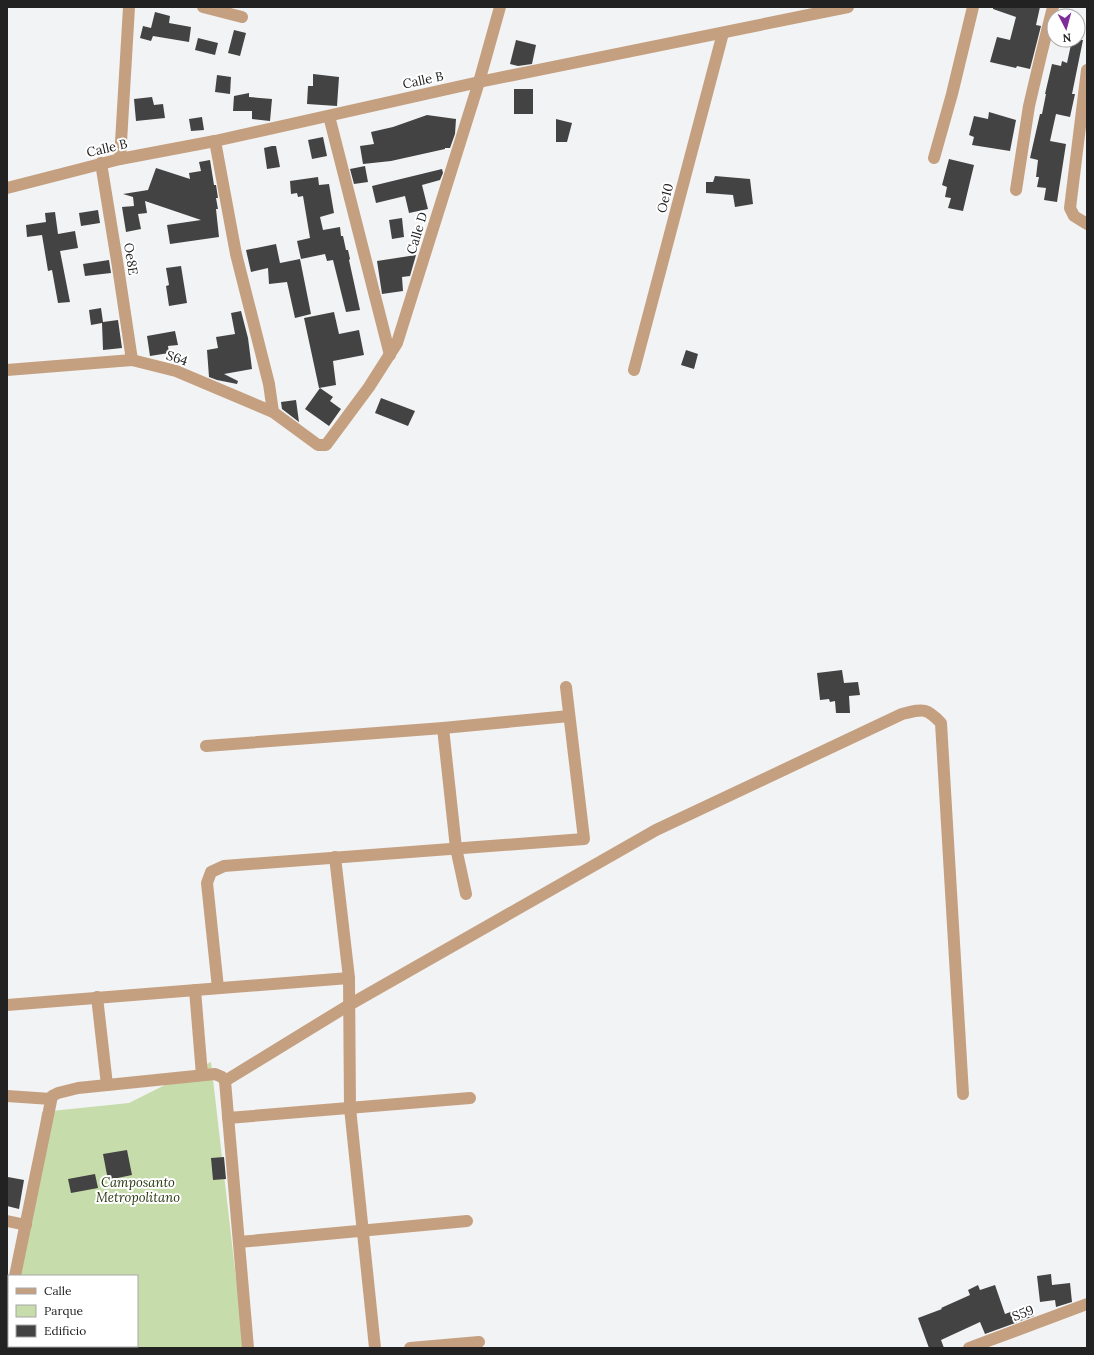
<svg xmlns="http://www.w3.org/2000/svg" width="1094" height="1355" viewBox="0 0 1094 1355" font-family="Lora,serif">
  <style>
    .green { fill: #c6dcaa }
    .building { fill: #444344 }
    .lines { fill: none; stroke-linecap: round; stroke-linejoin: round }
    .minor { stroke: #c5a080; stroke-width: 12 }
    .labels { text-anchor: middle; dominant-baseline: central; stroke-width: 4; stroke-linejoin: round; paint-order: stroke }
    .street-label { font-size: 13px; fill: #222223; stroke: #fff }
    .park-label { font-size: 13px; font-style: italic; fill: #28370f; stroke: #fff }
  </style>
  <rect width="100%" height="100%" fill="#f2f3f4"/>
  <path class="green" d="M 211,1062 L 244,1348 L 7,1348 L 7,1314 L 9,1304 L 9,1346 L 137,1346 L 137,1276 L 15,1276 L 26,1225 L 42,1112 L 129,1103 Z"/>
  <g class="building">
    <path d="M 993,7 L 1040,7 L 1036,25 L 1041,26 L 1030,69 L 1017,66 L 1016,68 L 990,62 L 997,37 L 1010,40 L 1016,17 L 993,9 Z"/>
    <path d="M 155,12 L 170,16 L 169,23 L 191,27 L 189,42 L 153,36 L 151,41 L 140,38 L 143,26 L 151,28 Z"/>
    <path d="M 234,30 L 246,33 L 240,56 L 228,53 Z"/>
    <path d="M 198,38 L 218,43 L 215,55 L 195,50 Z"/>
    <path d="M 516,40 L 536,45 L 532,64 L 518,66 L 510,64 Z"/>
    <path d="M 1072,40 L 1083,40 L 1072,94 L 1075,94 L 1070,117 L 1056,114 L 1050,141 L 1066,144 L 1057,202 L 1044,200 L 1046,188 L 1037,187 L 1039,177 L 1036,177 L 1038,160 L 1030,158 L 1040,114 L 1042,114 L 1046,94 L 1045,94 L 1052,64 L 1061,66 L 1062,61 L 1067,63 Z"/>
    <path d="M 313,74 L 339,77 L 337,106 L 307,104 L 308,86 L 313,86 Z"/>
    <path d="M 217,75 L 231,77 L 230,94 L 215,92 Z"/>
    <rect x="514" y="89" width="19" height="25"/>
    <path d="M 249,93 L 249,97 L 272,99 L 270,121 L 252,119 L 252,111 L 233,111 L 234,96 Z"/>
    <path d="M 152,97 L 154,105 L 163,104 L 165,118 L 136,121 L 134,99 Z"/>
    <path d="M 989,112 L 1016,120 L 1010,151 L 972,145 L 974,137 L 969,135 L 974,116 L 988,119 Z"/>
    <path d="M 427,115 L 456,119 L 455,134 L 450,148 L 445,148 L 445,149 L 391,161 L 363,164 L 360,146 L 374,144 L 371,132 L 393,127 Z"/>
    <path d="M 202,117 L 204,130 L 191,131 L 189,119 Z"/>
    <path d="M 556,119 L 572,123 L 567,142 L 556,142 Z"/>
    <path d="M 323,137 L 327,156 L 312,159 L 308,140 Z"/>
    <path d="M 272,146 L 276,146 L 280,167 L 267,169 L 264,148 Z"/>
    <path d="M 949,159 L 974,165 L 963,211 L 948,208 L 951,198 L 945,197 L 947,187 L 942,185 Z"/>
    <path d="M 210,160 L 214,185 L 216,185 L 218,198 L 216,198 L 218,209 L 216,209 L 219,237 L 170,244 L 167,225 L 201,220 L 145,201 L 147,213 L 138,214 L 141,229 L 126,232 L 122,207 L 134,206 L 133,197 L 123,194 L 148,190 L 156,168 L 190,179 L 189,173 L 201,171 L 199,162 Z"/>
    <path d="M 365,166 L 368,182 L 354,184 L 350,169 Z"/>
    <path d="M 442,169 L 443,173 L 440,180 L 422,185 L 428,209 L 409,213 L 405,196 L 376,203 L 372,186 Z"/>
    <path d="M 715,176 L 750,179 L 753,204 L 735,207 L 733,195 L 706,193 L 706,182 L 713,182 Z"/>
    <path d="M 318,177 L 319,185 L 329,184 L 334,213 L 320,217 L 323,230 L 340,227 L 341,236 L 343,236 L 346,250 L 348,250 L 350,259 L 349,260 L 360,310 L 346,312 L 333,260 L 327,261 L 325,254 L 301,259 L 297,241 L 310,238 L 303,196 L 298,197 L 297,193 L 291,194 L 290,181 Z"/>
    <path d="M 98,210 L 100,223 L 81,226 L 79,213 Z"/>
    <path d="M 55,212 L 58,234 L 75,231 L 78,248 L 60,251 L 70,302 L 58,303 L 52,270 L 48,271 L 42,235 L 27,237 L 26,225 L 46,222 L 45,213 Z"/>
    <path d="M 402,218 L 404,237 L 392,239 L 389,220 Z"/>
    <path d="M 276,244 L 280,263 L 300,259 L 311,314 L 295,318 L 287,282 L 269,284 L 268,268 L 251,272 L 246,250 Z"/>
    <path d="M 416,255 L 410,276 L 402,277 L 403,291 L 382,294 L 377,261 Z"/>
    <path d="M 109,260 L 111,273 L 85,276 L 83,264 Z"/>
    <path d="M 181,266 L 187,303 L 169,306 L 166,286 L 169,285 L 166,268 Z"/>
    <path d="M 101,308 L 103,322 L 118,320 L 122,348 L 103,350 L 102,323 L 91,325 L 89,310 Z"/>
    <path d="M 241,311 L 248,338 L 252,369 L 224,374 L 238,381 L 237,384 L 217,380 L 209,377 L 207,350 L 218,348 L 216,337 L 235,334 L 231,313 Z"/>
    <path d="M 334,312 L 339,334 L 359,330 L 364,355 L 333,361 L 336,385 L 319,388 L 304,318 Z"/>
    <path d="M 175,331 L 178,345 L 168,346 L 169,353 L 150,356 L 147,336 Z"/>
    <path d="M 686,350 L 698,354 L 694,369 L 681,365 Z"/>
    <path d="M 320,388 L 333,397 L 330,401 L 341,409 L 329,426 L 305,409 Z"/>
    <path d="M 381,398 L 415,411 L 408,426 L 375,413 Z"/>
    <path d="M 296,400 L 299,422 L 282,409 L 281,402 Z"/>
    <path d="M 842,670 L 844,683 L 858,682 L 860,695 L 849,696 L 850,713 L 836,713 L 835,701 L 830,702 L 829,699 L 820,700 L 817,673 Z"/>
    <path d="M 127,1150 L 132,1175 L 108,1180 L 103,1154 Z"/>
    <path d="M 224,1157 L 226,1179 L 213,1180 L 211,1158 Z"/>
    <path d="M 95,1174 L 98,1188 L 71,1193 L 68,1179 Z"/>
    <path d="M 8,1177 L 24,1180 L 19,1209 L 7,1206 Z"/>
    <path d="M 1051,1274 L 1052,1285 L 1070,1283 L 1072,1302 L 1056,1307 L 1055,1300 L 1040,1302 L 1037,1276 Z"/>
    <path d="M 978,1285 L 980,1290 L 995,1285 L 1005,1314 L 1030,1305 L 1034,1316 L 985,1334 L 980,1322 L 941,1340 L 944,1348 L 929,1348 L 918,1318 L 942,1309 L 941,1308 L 970,1295 L 968,1290 Z"/>
  </g>
  <g class="lines">
    <g class="minor">
      <path d="M 203,7 L 242,17"/>
      <path d="M 1087,70 L 1070,208 L 1074,216 L 1087,224"/>
      <path d="M 329,116 L 390,355"/>
      <path d="M 215,141 L 236,254 L 269,384 L 273,412"/>
      <path d="M 934,158 L 952,94 L 973,7"/>
      <path d="M 120,159 L 129,7"/>
      <path d="M 101,163 L 118,267 L 132,360"/>
      <path d="M 7,188 L 120,159 L 215,141 L 479,82 L 848,7"/>
      <path d="M 1016,190 L 1029,106 L 1041,55 L 1053,7"/>
      <path d="M 7,370 L 132,360 L 176,371 L 273,412 L 318,445 L 326,445 L 369,387 L 397,343 L 479,82 L 500,7"/>
      <path d="M 634,370 L 723,33"/>
      <path d="M 443,728 L 456,848 L 466,894"/>
      <path d="M 206,746 L 443,728 L 569,716"/>
      <path d="M 335,857 L 349,978 L 350,1108 L 375,1348"/>
      <path d="M 218,988 L 207,883 L 211,872 L 224,866 L 584,839 L 566,687"/>
      <path d="M 195,990 L 202,1075"/>
      <path d="M 97,997 L 107,1085"/>
      <path d="M 7,1005 L 349,978"/>
      <path d="M 225,1081 L 349,1005 L 656,830 L 902,714 C 923,709 926,707 941,723 L 963,1094"/>
      <path d="M 7,1096 L 51,1099"/>
      <path d="M 228,1118 L 470,1098"/>
      <path d="M 7,1221 L 26,1225"/>
      <path d="M 239,1242 L 467,1221"/>
      <path d="M 15,1276 L 52,1096 L 58,1093 L 78,1088 L 215,1074 L 222,1077 L 225,1081 L 248,1348"/>
      <path d="M 7,1314 L 9,1304"/>
      <path d="M 98,1346 L 101,1348"/>
      <path d="M 25,1348 L 25,1346"/>
      <path d="M 35,1348 L 45,1346"/>
      <path d="M 410,1348 L 479,1342"/>
      <path d="M 969,1348 L 1087,1304"/>
    </g>
  </g>
  <g class="labels">
    <g class="street-label">
      <text transform="translate(423 80) rotate(-12)">Calle B</text>
      <text transform="translate(107 148) rotate(-13)">Calle B</text>
      <text transform="translate(665 198) rotate(-75)">Oe10</text>
      <text transform="translate(417 233) rotate(-73)">Calle D</text>
      <text transform="translate(131 259) rotate(81)">Oe8E</text>
      <text transform="translate(177 358) rotate(18)">S64</text>
      <text transform="translate(1023 1313) rotate(-21)">S59</text>
    </g>
    <g class="park-label">
      <text x="138" y="1182">Camposanto<tspan x="138" dy="15">Metropolitano</tspan></text>
    </g>
  </g>
  <rect width="1094" height="1355" fill="none" stroke="#222223" stroke-width="16"/>
  <rect x="8" y="1275" width="130" height="72" fill="#ffffff" stroke="#a7a7a7"/>
  <rect x="16" y="1288" width="20" height="6" fill="#c5a080" stroke="#a7a7a7"/>
  <text x="44" y="1295" font-size="12" fill="#222223">Calle</text>
  <rect x="16" y="1305" width="20" height="12" fill="#c6dcaa" stroke="#a7a7a7"/>
  <text x="44" y="1315" font-size="12" fill="#222223">Parque</text>
  <rect x="16" y="1325" width="20" height="12" fill="#444344" stroke="#a7a7a7"/>
  <text x="44" y="1335" font-size="12" fill="#222223">Edificio</text>
  <g transform="translate(1066 28) rotate(174)"><circle r="19" fill="#ffffff" stroke="#a7a7a7"/>
  <path d="M0-3L7 15L0 10L-7 15Z" fill="#7f2c9b"/>
  <text y="-6" font-size="11" font-weight="bold" text-anchor="middle" fill="#222223">N</text>
  </g>
</svg>
